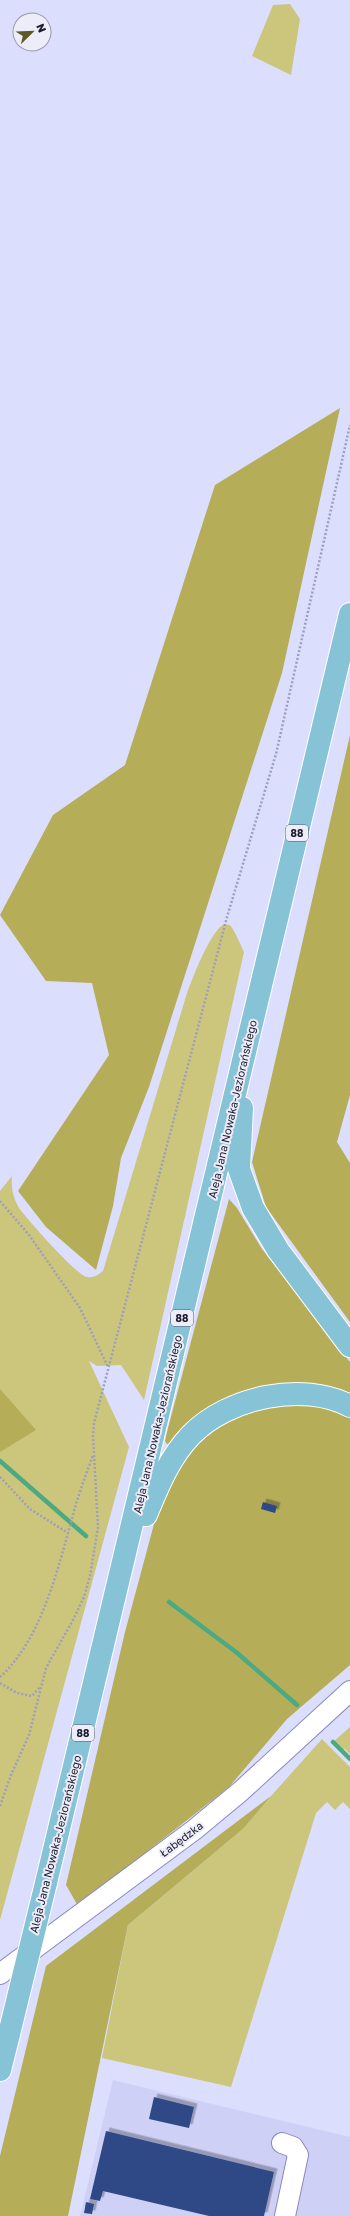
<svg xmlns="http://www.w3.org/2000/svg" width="350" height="2216" viewBox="0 0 350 2216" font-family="'Golos Text',sans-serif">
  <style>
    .built { fill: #cfd0f5 }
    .green { fill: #ccc57c }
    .forest { fill: #b5ad58 }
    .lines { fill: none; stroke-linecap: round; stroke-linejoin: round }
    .stream { stroke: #4caa83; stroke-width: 4.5 }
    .building { fill: #2d4986; filter: url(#shadow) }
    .minor-casing { stroke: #898abc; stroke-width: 22 }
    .major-casing { stroke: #fff; stroke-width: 24 }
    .path { stroke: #9e9fbb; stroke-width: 2.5; stroke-dasharray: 2 2; stroke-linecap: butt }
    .minor { stroke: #fff; stroke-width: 20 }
    .major { stroke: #87c3d7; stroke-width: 22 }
    .major-bridge-casing { stroke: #fff; stroke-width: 24; stroke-linecap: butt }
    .major-bridge { stroke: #87c3d7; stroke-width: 22 }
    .labels { text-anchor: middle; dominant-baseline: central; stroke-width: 4; stroke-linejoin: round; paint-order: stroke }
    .shield { fill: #ecedf8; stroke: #59596a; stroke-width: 1 }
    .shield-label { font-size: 10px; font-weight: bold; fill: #1a192d }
    .street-label { font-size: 11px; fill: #1a192d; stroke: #ecedf8 }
  </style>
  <defs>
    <filter id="shadow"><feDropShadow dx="3.5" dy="-3.5" stdDeviation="0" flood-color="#0004"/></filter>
  </defs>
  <rect width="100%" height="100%" fill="#dcdefe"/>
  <path class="built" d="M 113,2080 L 350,2137 L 350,2216 L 80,2216 Z"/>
  <g class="green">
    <path d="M 290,4 L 300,19 L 291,75 L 252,56 L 273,5 Z"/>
    <path d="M 224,924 L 230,925 C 235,931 240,944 244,952 L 144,1400 L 121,1365 L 97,1366 L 89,1361 L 129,1447 L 0,1920 L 0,1191 L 12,1176 C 11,1188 13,1197 19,1208 C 26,1218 77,1276 87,1277 C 94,1278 98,1275 103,1271 L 187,993 C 193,977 210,932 224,924 Z"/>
    <path d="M 350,1727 L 350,1754 L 345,1749 L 341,1749 L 333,1742 Z"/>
    <path d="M 322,1739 L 350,1767 L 350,1809 L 343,1802 L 335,1810 L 327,1802 L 316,1813 L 231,2087 L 102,2058 L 128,1925 L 244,1828 L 271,1796 Z"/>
  </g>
  <g class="forest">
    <path d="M 340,408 L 282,673 L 149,1087 L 121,1158 L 113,1206 L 96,1270 L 46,1227 L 18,1191 L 109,1055 L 92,983 L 46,981 L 0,915 L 53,815 L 125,765 L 215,485 Z"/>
    <path d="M 350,735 L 350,1095 L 337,1142 L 350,1163 L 350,1322 L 266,1207 L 252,1162 Z"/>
    <path d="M 229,1199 L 237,1208 L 262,1249 L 350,1362 L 350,1392 L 346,1399 L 311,1388 L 168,1445 L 165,1441 L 168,1428 Z"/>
    <path d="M 0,1389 L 36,1430 L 0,1452 Z"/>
    <path d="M 307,1404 L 337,1411 L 350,1417 L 350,1665 L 287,1719 L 229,1787 L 78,1906 L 66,1885 L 125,1632 L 161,1498 L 186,1452 L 220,1424 L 245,1411 L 270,1405 Z"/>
    <path d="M 271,1796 L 244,1828 L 128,1925 L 68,2216 L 0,2216 L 0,2156 L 46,1966 Z"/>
  </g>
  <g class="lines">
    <g class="stream">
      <path d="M 0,1461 L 86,1536"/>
      <path d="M 169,1602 L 236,1652 L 297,1705"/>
      <path d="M 333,1742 L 350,1759"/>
    </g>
  </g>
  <g class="building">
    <path d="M 263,1502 L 277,1506 L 275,1513 L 261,1509 Z"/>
    <path d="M 154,2097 L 194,2107 L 189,2128 L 149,2119 Z"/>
    <path d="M 106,2131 L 274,2172 L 264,2216 L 209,2216 L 103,2191 L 100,2201 L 90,2199 Z"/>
    <path d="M 86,2202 L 94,2204 L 92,2214 L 84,2213 Z"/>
  </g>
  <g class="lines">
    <defs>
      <g id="minor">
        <path d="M 0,1974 L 194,1830 L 241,1791 L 350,1691"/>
        <path d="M 282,2143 L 293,2147 L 298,2155 L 285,2216"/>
      </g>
      <g id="major">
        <path d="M 242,1108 L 239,1169 L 253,1208 L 278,1250 L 350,1346"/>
        <path d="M 146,1515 C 158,1486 169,1458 191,1435 C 228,1397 303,1381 350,1406"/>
        <path d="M 46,1883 L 350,614"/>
        <path d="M 0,2070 L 9,2034"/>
      </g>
    </defs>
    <use href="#minor" class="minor-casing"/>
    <use href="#major" class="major-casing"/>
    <g class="path">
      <path d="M 0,1201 L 29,1235 L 80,1308 L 108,1367"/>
      <path d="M 0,1477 L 30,1509 L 68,1533"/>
      <path d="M 0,1677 C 42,1639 58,1568 73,1515 C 78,1495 86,1475 93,1455"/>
      <path d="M 0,1683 L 17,1693 L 32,1696 L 40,1687"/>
      <path d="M 0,1806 L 11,1775 L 29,1735 L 46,1668 L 73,1620 L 84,1597 L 90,1576 L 98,1527 L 93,1436 L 94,1423 L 227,917 L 276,754 L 350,425"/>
    </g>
    <use href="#minor" class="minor"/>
    <use href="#major" class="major"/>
    <defs>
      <path id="major-bridge" d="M 9,2034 L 46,1883"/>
    </defs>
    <use href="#major-bridge" class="major-bridge-casing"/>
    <use href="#major-bridge" class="major-bridge"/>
  </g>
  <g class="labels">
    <g class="shield">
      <rect x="286" y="825" width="22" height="16" rx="3"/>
      <rect x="171" y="1310" width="22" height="16" rx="3"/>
      <rect x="72" y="1725" width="22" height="16" rx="3"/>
    </g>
    <g class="shield-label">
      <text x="297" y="833">88</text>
      <text x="182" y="1318">88</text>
      <text x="83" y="1733">88</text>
    </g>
    <g class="street-label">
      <text transform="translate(232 1109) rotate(-77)">Aleja Jana Nowaka-Jeziorańskiego</text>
      <text transform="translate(157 1424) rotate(-77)">Aleja Jana Nowaka-Jeziorańskiego</text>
      <text transform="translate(181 1839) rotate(-37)">Łabędzka</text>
      <text transform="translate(55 1844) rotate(-76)">Aleja Jana Nowaka-Jeziorańskiego</text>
    </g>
  </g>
  <g transform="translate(32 32) rotate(67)"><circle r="19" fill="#ecedf8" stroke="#9898a7"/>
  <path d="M0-3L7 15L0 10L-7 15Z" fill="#5d5824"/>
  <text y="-6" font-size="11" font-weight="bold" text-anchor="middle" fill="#1a192d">N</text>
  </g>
</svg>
